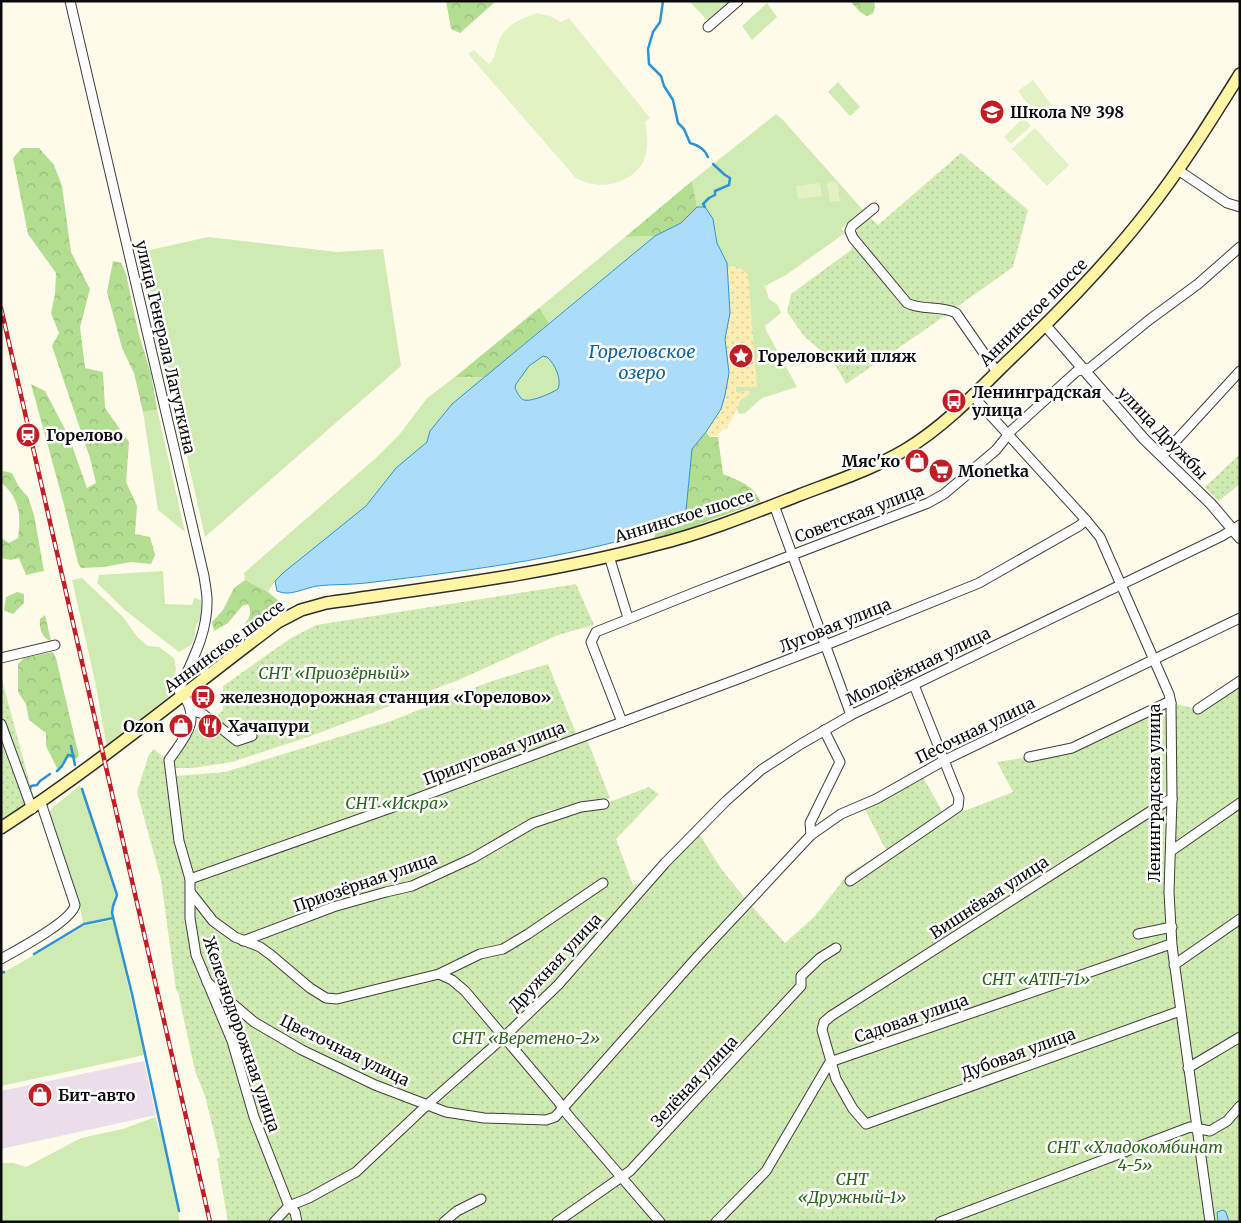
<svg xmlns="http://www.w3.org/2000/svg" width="1241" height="1223" viewBox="0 0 1241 1223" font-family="Merriweather,serif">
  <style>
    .industrial { fill: #eadeeb }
    .grass { fill: #cfebb2 }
    .forest { fill: url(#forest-crowns) }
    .sand { fill: url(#sand-dots) }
    .garden { fill: url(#garden-dots) }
    .pitch { fill: #e2f2c4 }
    .water { fill: #abdcfa; stroke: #2e92d5; fill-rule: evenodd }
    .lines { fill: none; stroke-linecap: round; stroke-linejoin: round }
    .stream { stroke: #2e92d5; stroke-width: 2.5 }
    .minor-casing { stroke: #3e3e3e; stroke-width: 11 }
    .tertiary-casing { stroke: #3e3e3e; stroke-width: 12 }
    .secondary-casing { stroke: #2d2d2d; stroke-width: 14 }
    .minor { stroke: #fff; stroke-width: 9 }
    .tertiary { stroke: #fff; stroke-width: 10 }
    .secondary { stroke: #fff5a5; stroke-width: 11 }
    .rail-casing { stroke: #c21c25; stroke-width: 4.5 }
    .rail { stroke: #fff; stroke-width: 2.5; stroke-dasharray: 8; stroke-linecap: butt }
    .labels { text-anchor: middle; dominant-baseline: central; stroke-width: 5; stroke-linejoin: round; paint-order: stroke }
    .poi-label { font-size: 16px; font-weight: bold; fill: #0b0b0b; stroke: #fff; text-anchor: start }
    .street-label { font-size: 16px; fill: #0b0b0b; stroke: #fff }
    .park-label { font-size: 16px; font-style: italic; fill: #296619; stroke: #fff }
    .water-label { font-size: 18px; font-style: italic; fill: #0f62a3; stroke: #fff }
  </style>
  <defs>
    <pattern id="forest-crowns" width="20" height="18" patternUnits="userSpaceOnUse" patternTransform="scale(1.25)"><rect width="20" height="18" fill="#b3dd90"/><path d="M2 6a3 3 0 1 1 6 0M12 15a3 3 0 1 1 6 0" fill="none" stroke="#99bc7b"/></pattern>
    <pattern id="sand-dots" width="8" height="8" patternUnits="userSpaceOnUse" patternTransform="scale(1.25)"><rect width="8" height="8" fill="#feedb3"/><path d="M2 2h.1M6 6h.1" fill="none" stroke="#d8ca99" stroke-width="1.8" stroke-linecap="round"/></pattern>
    <pattern id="garden-dots" width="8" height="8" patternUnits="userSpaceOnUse" patternTransform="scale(1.25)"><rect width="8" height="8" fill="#cfebb2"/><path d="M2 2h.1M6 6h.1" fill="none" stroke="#b0c898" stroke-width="1.8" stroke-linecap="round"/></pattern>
  </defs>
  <rect width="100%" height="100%" fill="#fffbea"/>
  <path class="industrial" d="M 144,1061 L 156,1115 L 1,1149 L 1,1091 Z"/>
  <g class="grass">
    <path d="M 689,1 L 730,1 L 708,21 Z"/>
    <path d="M 767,3 L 777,17 L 752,40 L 742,26 Z"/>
    <path d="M 838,82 L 860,107 L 850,116 L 828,92 Z"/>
    <path d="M 776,114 L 783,120 L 863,210 L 841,229 L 845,233 L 786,275 L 765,286 L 769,299 L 778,305 L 781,313 L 765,326 L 766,330 L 797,387 L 762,398 L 745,413 L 739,414 L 737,409 L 740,400 L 749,394 L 741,392 L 738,394 L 735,390 L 736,387 L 740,387 L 733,266 L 727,268 L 727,263 L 717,243 L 716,231 L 705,207 L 697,207 L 692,181 Z"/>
    <path d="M 655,236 L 549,323 L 539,308 L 625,237 Z"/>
    <path d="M 208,237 L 337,252 L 383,249 L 401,366 L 205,537 L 141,252 Z"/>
    <path d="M 543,356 L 547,357 C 555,364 562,379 558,389 C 553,393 532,402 526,401 C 520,400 517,392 515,388 C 518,376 531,363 543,356 Z"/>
    <path d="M 455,377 L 485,377 L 452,404 L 430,431 L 427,442 L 396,468 L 366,506 L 275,581 L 268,592 L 245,580 L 244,573 L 377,457 L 399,435 L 427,398 Z"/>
    <path d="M 157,409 L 185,532 L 158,510 L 143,412 Z"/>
    <path d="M 163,571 L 165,604 L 192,605 L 194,598 L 201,600 L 201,618 L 196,626 L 194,639 L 191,645 L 179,652 L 126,611 L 97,583 L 99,575 Z"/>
    <path d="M 82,578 L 123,617 L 138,638 L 148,646 L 159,647 L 174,658 L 176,669 L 170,695 L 107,748 L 95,681 L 72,580 Z"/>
    <path d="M 80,785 L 115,894 L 111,911 L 112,917 L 83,923 L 80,907 L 49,814 L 52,808 Z"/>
    <path d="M 113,920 L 144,1055 L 1,1086 L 1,974 L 84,926 Z"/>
    <path d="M 155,1117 L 162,1137 L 180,1222 L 1,1222 L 1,1163 L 13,1163 L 26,1167 L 81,1138 L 123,1129 Z"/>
  </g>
  <g class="forest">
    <path d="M 446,1 L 496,1 L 460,33 L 451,29 Z"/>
    <path d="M 850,1 L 874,1 L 875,7 L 873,13 L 867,16 L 860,12 Z"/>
    <path d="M 22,148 L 39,148 L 54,165 L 62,186 L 71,252 L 90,289 L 80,327 L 85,368 L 103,372 L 105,408 L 129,442 L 126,482 L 137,506 L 135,534 L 150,537 L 155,555 L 151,564 L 131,562 L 103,567 L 81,568 L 78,563 L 63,501 L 31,384 L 45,391 L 69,437 L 87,488 L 96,483 L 90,458 L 52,346 L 59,333 L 51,313 L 55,294 L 56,273 L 28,234 L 13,158 Z"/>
    <path d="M 692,181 L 697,207 L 681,223 L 655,236 L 625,237 Z"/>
    <path d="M 113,261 L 121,263 L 126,274 L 138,331 L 151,374 L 157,409 L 143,412 L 134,373 L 122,348 L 107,292 Z"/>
    <path d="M 539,308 L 549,323 L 485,377 L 455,377 Z"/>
    <path d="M 706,432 L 710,437 L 718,437 L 723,474 C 737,480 756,486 760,502 L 700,524 L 693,528 L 654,538 L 656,531 L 685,521 L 692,449 Z"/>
    <path d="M 3,471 L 12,473 L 19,487 L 28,497 L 34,515 L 44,571 L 26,575 L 19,558 L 11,560 L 1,558 L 1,538 L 9,543 L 18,538 C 21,516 20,499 2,483 Z"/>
    <path d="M 245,580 L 268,592 L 280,602 L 273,613 L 248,630 L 245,624 C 250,617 252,612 248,604 L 242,606 L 228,623 L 214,631 L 212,622 L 223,610 L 234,588 Z"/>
    <path d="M 17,592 L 24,594 L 24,603 L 13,614 L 4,610 L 6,597 Z"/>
    <path d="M 45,615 L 51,641 C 42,639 39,628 40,619 Z"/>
    <path d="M 53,652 L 56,658 L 79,756 L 75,760 L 69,757 L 62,767 L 57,768 L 46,746 L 46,733 L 29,720 L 26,704 L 18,692 L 18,664 L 24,658 Z"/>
  </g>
  <path class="sand" d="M 733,266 L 740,268 L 748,274 L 757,387 L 738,387 L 735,388 L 736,393 L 740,393 L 742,391 L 750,391 L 749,394 L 740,400 L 737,409 L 726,430 L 723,429 L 717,436 L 710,437 L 706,432 L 721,409 L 725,395 L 729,373 L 725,339 L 730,313 L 727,268 Z"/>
  <g class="garden">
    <path d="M 961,153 L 1028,210 L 1013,267 L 919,334 L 846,384 L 833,361 L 804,336 L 787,312 L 791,294 L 851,250 L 858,227 L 870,217 L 878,225 Z"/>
    <path d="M 1240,454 L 1240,484 L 1219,501 L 1205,487 Z"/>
    <path d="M 576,584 L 594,625 L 558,635 L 461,679 L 311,736 L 232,762 L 193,768 L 165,768 L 177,846 L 187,884 L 196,955 L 191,893 L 213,921 L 243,941 L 412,886 L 533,823 L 604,804 L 649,787 L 659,794 L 616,839 L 633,885 L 659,877 L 699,834 L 722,870 L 748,902 L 785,943 L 814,917 L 849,873 L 886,850 L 864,808 L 923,777 L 946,818 L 1013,792 L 997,762 L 1029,757 L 1072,748 L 1171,703 L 1198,709 L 1240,681 L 1240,1222 L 228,1222 L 217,1159 L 220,1157 L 205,1096 L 195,1071 L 178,992 L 176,990 L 161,880 L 137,792 L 149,754 L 154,749 L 162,756 L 179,752 L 199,725 L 202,730 L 223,710 L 223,686 L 291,638 L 316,625 Z"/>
    <path d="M 548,664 L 576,733 L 583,736 L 588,742 L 610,798 L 547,811 L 435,875 L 333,902 L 243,936 C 234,931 223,926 216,919 C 182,886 181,820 176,776 L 225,772 L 391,721 L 489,682 Z"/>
    <path d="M 1,676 L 34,799 L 1,820 Z"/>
  </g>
  <g class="pitch">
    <path d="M 537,13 L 550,16 L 561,22 L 569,18 L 650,118 L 645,122 C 648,136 649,152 642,164 C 628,186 595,191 575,177 L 468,54 L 474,50 L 489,64 C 496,57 495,52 498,43 C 504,25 521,19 537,13 Z"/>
    <path d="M 1033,80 L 1053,107 L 1038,118 L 1018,91 Z"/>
    <path d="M 1023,118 L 1031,126 L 1011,144 L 1004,137 Z"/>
    <path d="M 1035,128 L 1069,165 L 1047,186 L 1012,149 Z"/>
    <path d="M 830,181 L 837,182 L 840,201 L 830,202 L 827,184 Z"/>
    <path d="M 820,183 L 822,196 L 798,199 L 796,186 Z"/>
  </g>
  <g class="water">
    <path d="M 697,207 L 705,207 L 713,219 L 717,243 L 727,263 L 730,313 L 725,339 L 729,373 L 725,395 L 721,409 L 706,432 L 692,449 L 685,521 C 582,557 474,570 366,583 C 350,585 334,584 317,586 C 304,588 290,597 277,591 L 275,581 L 283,573 L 366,506 L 396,468 L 427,442 L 430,431 L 452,404 L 655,236 L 681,223 ZM 543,356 L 547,357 C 555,364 562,379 558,389 C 552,393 528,404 522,399 C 519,397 517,392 515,388 L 516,384 L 529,366 Z"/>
    <path d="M 1223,1210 L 1226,1212 L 1229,1222 L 1218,1222 L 1217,1212 Z"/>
  </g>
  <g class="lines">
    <g class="stream">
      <path d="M 663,1 L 660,22 L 653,32 L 648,49 L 649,64 L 661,76 L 664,86 L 673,100 L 678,123 L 684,129 L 690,143 C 698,145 705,149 708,157"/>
      <path d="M 705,207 L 703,204 L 709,198 L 715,195 L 715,191 L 729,185 L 730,178 L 725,175 L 713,164"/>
      <path d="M 71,746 L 75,765"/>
      <path d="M 57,771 L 62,766 L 68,755 L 74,756"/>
      <path d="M 30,789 L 31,786 L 37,785 L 40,781 L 50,774"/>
      <path d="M 82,789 L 117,895 L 113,906 L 112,913 L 132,994 L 179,1211"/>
      <path d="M 34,954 L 84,924 L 113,918"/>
      <path d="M 1,973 L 4,972"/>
    </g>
    <defs>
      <g id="minor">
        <path d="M 70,1 L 204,576 C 205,584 207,592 207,600 C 208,632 192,661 179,690 L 181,697"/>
        <path d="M 708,27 L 738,1"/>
        <path d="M 1178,170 L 1227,203 L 1240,207"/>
        <path d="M 874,208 L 852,226 L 850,231 L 853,238 L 907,303 C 922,311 941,305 956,313 L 997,372"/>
        <path d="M 972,395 L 1086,520 L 1100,537 L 1169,694 L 1171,703 L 1172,799 L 1169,892 L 1172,946 L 1210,1222"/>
        <path d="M 1162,456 L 1240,371"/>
        <path d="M 774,505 L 851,715"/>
        <path d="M 609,556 L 628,618"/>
        <path d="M 1,658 L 55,645"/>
        <path d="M 192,664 L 201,667 L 208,676"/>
        <path d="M 183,695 C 202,721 184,738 169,760 L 179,841 L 190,879 L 190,918 L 196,955 L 232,1041 L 254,1117 L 289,1206 L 295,1212 L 297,1222"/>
        <path d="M 1198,709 L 1240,681"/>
        <path d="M 191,710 L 203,714 L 237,741 L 252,736"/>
        <path d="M 622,722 L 591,642 L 596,632 L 698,591 L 928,503 L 944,494 L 996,450 L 1012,430 L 1077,371 L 1090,368 L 1149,320 L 1198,284 L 1240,247"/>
        <path d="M 1,724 L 32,809"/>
        <path d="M 1029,757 L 1072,748 L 1166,703 L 1171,703"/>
        <path d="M 1172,799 L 1165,802 L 831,1016 L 824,1022 L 822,1030 L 836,1079 L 853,1109 L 866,1124 L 1180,1011"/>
        <path d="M 811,835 L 810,823 L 840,762 L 824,730"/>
        <path d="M 1171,851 L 1240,803"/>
        <path d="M 190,879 L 399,805 L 738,679 L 826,645 L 979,583 L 1079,526 L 1086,520"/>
        <path d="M 850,881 L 958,807 L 959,798 L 914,685"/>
        <path d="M 191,893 L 213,921 L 235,937 L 260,947 L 271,955 L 310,988 L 326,998 L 337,999 L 439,974 L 480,954 L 503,949 L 528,934 L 603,883"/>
        <path d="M 1138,934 L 1172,927"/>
        <path d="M 243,941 L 333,907 L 386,892 L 412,886 L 473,858 L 533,823 L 581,807 L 604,804"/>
        <path d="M 1,959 C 17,950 72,921 75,905 L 41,803"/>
        <path d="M 1174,965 L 1240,919"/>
        <path d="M 439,974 L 452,980 L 465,991 L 558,1101 L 567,1114 L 660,1222"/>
        <path d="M 207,982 L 254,1022 L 302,1050 L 375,1085 L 446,1112 L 484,1118 L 546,1120 L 555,1117 L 698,956 L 811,835 L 841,814 L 876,799 L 945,760 L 1240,618"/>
        <path d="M 1188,1068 L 1240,1037"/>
        <path d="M 274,1222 L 289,1206 L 309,1198 L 356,1172 L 427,1105 L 504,1037 L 558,985 L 665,863 L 726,801 L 761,770 L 801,744 L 851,715 L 1222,536 L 1240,525"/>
        <path d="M 444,1222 L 457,1211 L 481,1199"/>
        <path d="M 557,1222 L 630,1171 L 801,986 L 801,976 L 820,958 L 836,948"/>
        <path d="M 716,1222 L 766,1171 L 830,1062 L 1168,945 L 1172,946"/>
        <path d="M 940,1222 L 1190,1127 L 1210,1131 L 1227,1121 L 1240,1106"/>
      </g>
      <path id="tertiary" d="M 1045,325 L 1144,439 L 1211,504 L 1240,538"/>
      <path id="secondary" d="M 1,828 C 98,765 186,691 278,622 L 301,610 L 326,603 C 436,587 547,574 655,545 C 704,533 751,514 797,496 C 833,482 871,470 905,450 C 942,428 975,394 1006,363 C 1055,316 1104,267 1146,213 C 1181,169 1210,122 1240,74"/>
    </defs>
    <use href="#minor" class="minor-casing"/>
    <use href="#tertiary" class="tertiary-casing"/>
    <use href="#secondary" class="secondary-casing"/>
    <use href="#minor" class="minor"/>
    <use href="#tertiary" class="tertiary"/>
    <use href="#secondary" class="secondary"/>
    <defs>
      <path id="rail" d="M 1,308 L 210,1222"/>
    </defs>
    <use href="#rail" class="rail-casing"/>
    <use href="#rail" class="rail"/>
  </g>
  <defs>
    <symbol id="school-disc" viewBox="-11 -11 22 22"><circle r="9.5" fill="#c21c25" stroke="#fff"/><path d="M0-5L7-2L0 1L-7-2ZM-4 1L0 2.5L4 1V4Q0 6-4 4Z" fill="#fff"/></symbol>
    <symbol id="sight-disc" viewBox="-11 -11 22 22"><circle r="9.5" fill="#c21c25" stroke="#fff"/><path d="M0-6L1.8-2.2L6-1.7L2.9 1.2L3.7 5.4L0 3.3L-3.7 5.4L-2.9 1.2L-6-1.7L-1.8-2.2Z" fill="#fff"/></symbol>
    <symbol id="bus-disc" viewBox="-11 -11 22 22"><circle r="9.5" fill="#c21c25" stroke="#fff"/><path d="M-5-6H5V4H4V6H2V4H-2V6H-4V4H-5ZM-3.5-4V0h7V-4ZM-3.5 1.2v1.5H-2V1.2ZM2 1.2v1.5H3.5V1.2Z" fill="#fff"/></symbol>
    <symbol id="station-disc" viewBox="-11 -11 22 22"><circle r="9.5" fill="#c21c25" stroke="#fff"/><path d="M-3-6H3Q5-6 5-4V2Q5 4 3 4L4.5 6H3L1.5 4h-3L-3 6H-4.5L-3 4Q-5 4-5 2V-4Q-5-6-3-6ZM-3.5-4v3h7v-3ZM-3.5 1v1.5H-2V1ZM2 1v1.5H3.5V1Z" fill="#fff"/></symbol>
    <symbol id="shop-disc" viewBox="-11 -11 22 22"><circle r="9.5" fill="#c21c25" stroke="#fff"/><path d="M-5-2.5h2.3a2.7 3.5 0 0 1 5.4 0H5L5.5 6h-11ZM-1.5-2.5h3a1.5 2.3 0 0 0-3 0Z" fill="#fff"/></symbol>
    <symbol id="supermarket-disc" viewBox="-11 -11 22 22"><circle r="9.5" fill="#c21c25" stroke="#fff"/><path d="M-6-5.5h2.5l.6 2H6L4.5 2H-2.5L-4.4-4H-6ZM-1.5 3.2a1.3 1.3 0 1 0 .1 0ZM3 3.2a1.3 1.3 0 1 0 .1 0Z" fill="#fff"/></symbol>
    <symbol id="restaurant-disc" viewBox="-11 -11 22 22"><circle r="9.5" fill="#c21c25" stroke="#fff"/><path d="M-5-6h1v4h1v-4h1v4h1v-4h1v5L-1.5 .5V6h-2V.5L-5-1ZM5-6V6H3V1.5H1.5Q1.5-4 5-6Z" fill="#fff"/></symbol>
  </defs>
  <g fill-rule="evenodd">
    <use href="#school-disc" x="978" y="98" width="28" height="28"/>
    <use href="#sight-disc" x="727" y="342" width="28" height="28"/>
    <use href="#bus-disc" x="940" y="387" width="28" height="28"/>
    <use href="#station-disc" x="14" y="421" width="28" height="28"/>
    <use href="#shop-disc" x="903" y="447" width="28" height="28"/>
    <use href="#supermarket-disc" x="927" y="457" width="28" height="28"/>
    <use href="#bus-disc" x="189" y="683" width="28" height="28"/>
    <use href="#shop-disc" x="167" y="712" width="28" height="28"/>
    <use href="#restaurant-disc" x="196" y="712" width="28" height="28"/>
    <use href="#shop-disc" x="26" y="1081" width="28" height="28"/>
  </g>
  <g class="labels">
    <g class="poi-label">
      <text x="1010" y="112">Школа № 398</text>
      <text x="758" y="356">Гореловский пляж</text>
      <text x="972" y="392">Ленинградская<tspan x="972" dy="18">улица</tspan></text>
      <text x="46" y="435">Горелово</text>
      <text x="900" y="461" text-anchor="end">Мяс'ко</text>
      <text x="958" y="471">Monetka</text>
      <text x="220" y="697">железнодорожная станция «Горелово»</text>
      <text x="164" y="726" text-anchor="end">Ozon</text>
      <text x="228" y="726">Хачапури</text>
      <text x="58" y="1095">Бит-авто</text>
    </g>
    <g class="street-label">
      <text transform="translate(1033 312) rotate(-45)">Аннинское шоссе</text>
      <text transform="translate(166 347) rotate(77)">улица Генерала Лагуткина</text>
      <text transform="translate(1163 433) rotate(46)">улица Дружбы</text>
      <text transform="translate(859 513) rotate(-21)">Советская улица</text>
      <text transform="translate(684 516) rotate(-17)">Аннинское шоссе</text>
      <text transform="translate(835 625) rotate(-22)">Луговая улица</text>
      <text transform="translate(224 646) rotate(-36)">Аннинское шоссе</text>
      <text transform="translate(918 666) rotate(-26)">Молодёжная улица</text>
      <text transform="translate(975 730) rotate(-26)">Песочная улица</text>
      <text transform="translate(494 753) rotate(-21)">Прилуговая улица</text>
      <text transform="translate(1154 793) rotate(-90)">Ленинградская улица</text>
      <text transform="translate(365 882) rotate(-19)">Приозёрная улица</text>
      <text transform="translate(989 897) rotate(-33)">Вишнёвая улица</text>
      <text transform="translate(555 962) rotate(-47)">Дружная улица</text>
      <text transform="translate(911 1018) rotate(-19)">Садовая улица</text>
      <text transform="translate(242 1034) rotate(71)">Железнодорожная улица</text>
      <text transform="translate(345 1050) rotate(26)">Цветочная улица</text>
      <text transform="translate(1018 1053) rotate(-20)">Дубовая улица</text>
      <text transform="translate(694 1081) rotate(-47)">Зелёная улица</text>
    </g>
    <g class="park-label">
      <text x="334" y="673">СНТ «Приозёрный»</text>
      <text x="397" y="803">СНТ «Искра»</text>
      <text x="1036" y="979">СНТ «АТП-71»</text>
      <text x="526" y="1038">СНТ «Веретено-2»</text>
      <text x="1135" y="1147">СНТ «Хладокомбинат<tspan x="1135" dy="18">4-5»</tspan></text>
      <text x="852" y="1179">СНТ<tspan x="852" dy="18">«Дружный-1»</tspan></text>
    </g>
    <g class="water-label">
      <text x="642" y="351">Гореловское<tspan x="642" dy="21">озеро</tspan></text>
    </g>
  </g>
  <rect width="1241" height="1223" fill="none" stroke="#0b0b0b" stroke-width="5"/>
</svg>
